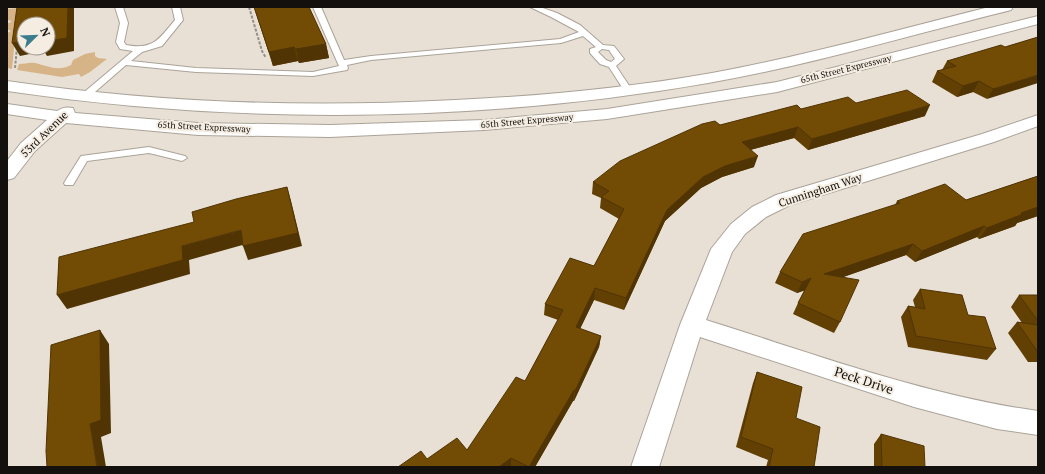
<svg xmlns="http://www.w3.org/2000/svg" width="1045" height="474" viewBox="0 0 1045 474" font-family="'PT Serif',serif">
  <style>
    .green { fill: #d7b487 }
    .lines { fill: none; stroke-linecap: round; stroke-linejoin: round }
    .lane-casing { stroke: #aba399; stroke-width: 2 }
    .street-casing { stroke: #aba399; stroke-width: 2 }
    .secondary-casing { stroke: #aba399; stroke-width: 2 }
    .path { stroke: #958f87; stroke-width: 2; stroke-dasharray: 3 1.5; stroke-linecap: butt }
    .lane { fill: #fff; fill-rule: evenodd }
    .street { fill: #fff; fill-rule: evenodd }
    .secondary { fill: #fff; fill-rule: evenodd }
    .wall { fill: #624004 }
    .shaded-wall { fill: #503404 }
    .building { fill: #724b05; stroke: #503404 }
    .labels { text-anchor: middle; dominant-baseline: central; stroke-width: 4; stroke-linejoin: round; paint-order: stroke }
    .far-street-label { font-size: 9px; fill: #13100d; stroke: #f5ede2 }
    .street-label { font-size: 11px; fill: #13100d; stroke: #f5ede2 }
    .near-street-label { font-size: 13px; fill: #13100d; stroke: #f5ede2 }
  </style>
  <rect width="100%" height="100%" fill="#e8e0d5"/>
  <g class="green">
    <path d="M 18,8 L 12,69 L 7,68 L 7,33 L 11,31 L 7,29 L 7,24 L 12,21 L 7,20 L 7,9 Z"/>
    <path d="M 95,52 L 95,56 L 98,58 L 107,59 L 90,72 L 81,77 L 79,74 L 62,77 L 17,70 L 19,64 C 24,64 30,62 35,63 C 48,66 58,72 71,65 L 73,60 L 85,54 Z"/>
  </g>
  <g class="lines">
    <defs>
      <g id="lane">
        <path d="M 115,7 L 123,7 L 128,23 L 124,42 L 126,45 C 154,50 159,39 175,20 L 172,7 L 180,7 L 183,20 L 162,46 L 142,52 L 131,61 L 196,68 L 313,72 L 339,66 L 313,7 L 321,7 L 344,60 L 371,56 L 560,39 L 579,32 L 551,17 L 530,7 L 540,7 L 557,13 L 580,25 L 603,45 L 614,46 L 624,59 L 616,66 L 632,90 L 628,93 L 625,92 L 609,67 L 600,64 L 590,53 L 590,49 L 596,47 L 583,36 L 561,43 L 371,60 L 347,65 L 348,68 L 347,70 L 313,76 L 196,72 L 126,65 L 88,98 L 82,98 L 81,96 L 82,94 L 133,51 L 120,49 L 116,42 L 120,23 ZM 602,49 L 609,50 L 615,59 L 611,62 L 606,60 L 598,52 Z"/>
        <path d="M 149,147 L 185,156 L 187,158 L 182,161 L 149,153 L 87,161 L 73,185 L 65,185 L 64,183 L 81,156 Z"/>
      </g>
      <path id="street" d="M 1038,115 L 1038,126 L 994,142 L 790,205 L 766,217 L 745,234 L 732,252 L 706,320 C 815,354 924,395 1038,411 L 1038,435 L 997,429 L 914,407 L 700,337 L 659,467 L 631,467 L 680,325 L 711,249 L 731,224 L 752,207 L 776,195 L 982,134 Z"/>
      <g id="secondary">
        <path d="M 989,7 L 1013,7 L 1011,10 C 911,35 811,65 708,83 C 479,123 237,125 7,91 L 7,81 C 156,103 304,108 455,100 C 541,96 627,88 712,73 C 805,56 897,30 989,7 Z"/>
        <path d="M 1038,16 L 1038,24 L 777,92 L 607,119 L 484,130 L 330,137 L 198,135 L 66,123 L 35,151 L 14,178 L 7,180 L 7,161 L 21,143 L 47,120 L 7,114 L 7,104 L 57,111 C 63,107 67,107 73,108 L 75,113 L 198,123 L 330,125 L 484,120 L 607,109 L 777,82 Z"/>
      </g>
    </defs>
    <use href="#lane" class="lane-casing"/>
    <use href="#street" class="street-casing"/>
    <use href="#secondary" class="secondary-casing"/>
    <g class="path">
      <path d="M 249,7 L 262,51 L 266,58"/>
      <path d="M 15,68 L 17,47"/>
    </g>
    <use href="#lane" class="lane"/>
    <use href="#street" class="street"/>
    <use href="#secondary" class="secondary"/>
  </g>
  <g class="wall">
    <path d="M 254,7 L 309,7 L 326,44 L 329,58 L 299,63 L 298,61 L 273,66 Z"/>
    <path d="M 1038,37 L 987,99 L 973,92 L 957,97 L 932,82 L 937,71 L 942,70 L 947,61 L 1005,47 Z"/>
    <path d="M 856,103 L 925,116 L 808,150 L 794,138 L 750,150 L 754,167 L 722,177 L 701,188 L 665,221 L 624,310 L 594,300 L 580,329 L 601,336 L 599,347 L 574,401 L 573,401 L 535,467 L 398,467 L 467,450 L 525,381 L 558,320 L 544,315 L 545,304 L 594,266 L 619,219 L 600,208 L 601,198 L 592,194 L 593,182 L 720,125 L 801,109 Z"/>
    <path d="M 1038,176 L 1038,216 L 1017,223 L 1015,226 L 979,239 L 977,237 L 915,262 L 906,255 L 843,277 L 840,322 L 834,333 L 793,314 L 798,303 L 805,290 L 797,293 L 775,283 L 780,272 L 895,205 L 897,201 L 966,200 Z"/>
    <path d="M 920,289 L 968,315 L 996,349 L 987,360 L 908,347 L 901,317 L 908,306 L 915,307 L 913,300 Z"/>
    <path d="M 1019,295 L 1038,295 L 1038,362 L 1028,362 L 1008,333 L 1017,322 L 1022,323 L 1011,307 Z"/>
    <path d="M 757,372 L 796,418 L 814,467 L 766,467 L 768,460 L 736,447 L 753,383 Z"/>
    <path d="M 881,434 L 925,467 L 874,467 L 874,444 Z"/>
  </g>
  <g class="shaded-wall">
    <path d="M 68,7 L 74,7 L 74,51 L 47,56 L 44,51 L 20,56 L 12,43 L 24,41 L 24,48 L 48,48 L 48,41 Z"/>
    <path d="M 326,44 L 329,58 L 299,63 L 296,49 Z"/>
    <path d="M 294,47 L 298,61 L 273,66 L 269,52 Z"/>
    <path d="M 1038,75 L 1038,83 L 987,99 L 993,89 Z"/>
    <path d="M 979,81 L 973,92 L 957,97 L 963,86 Z"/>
    <path d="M 930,105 L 925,116 L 808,150 L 812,139 Z"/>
    <path d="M 798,127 L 794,138 L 739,153 L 742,142 Z"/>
    <path d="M 758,156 L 754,167 L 722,177 L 701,188 L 665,221 L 624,310 L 626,298 L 667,210 L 703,177 L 725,166 Z"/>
    <path d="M 287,187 L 291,201 L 302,246 L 248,260 L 243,246 Z"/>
    <path d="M 1038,207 L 1038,216 L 1017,223 L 1015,226 L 979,239 L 987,228 L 1021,213 Z"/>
    <path d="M 984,226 L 977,237 L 915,262 L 922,251 Z"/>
    <path d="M 241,230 L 246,244 L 189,260 L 190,274 L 67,309 L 57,295 L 182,246 Z"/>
    <path d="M 913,244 L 906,255 L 818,286 L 824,274 Z"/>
    <path d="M 811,278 L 806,290 L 797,293 L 802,282 Z"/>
    <path d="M 595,288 L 594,300 L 575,339 L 576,327 Z"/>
    <path d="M 100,330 L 109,344 L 111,433 L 101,437 L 106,467 L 97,467 L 90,424 Z"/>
    <path d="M 601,336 L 599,347 L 574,401 L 575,391 Z"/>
    <path d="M 574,390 L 573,401 L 535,467 L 529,467 Z"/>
    <path d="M 511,458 L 511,467 L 499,467 Z"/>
  </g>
  <g class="building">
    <path d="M 17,7 L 68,7 L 67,38 L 48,41 L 48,24 L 24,24 L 24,41 L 12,43 Z"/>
    <path d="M 254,7 L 309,7 L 326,44 L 296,49 L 294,47 L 269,52 Z"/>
    <path d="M 1038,37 L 1038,75 L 993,89 L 979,81 L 963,86 L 937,71 L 956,66 L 947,61 L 1001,45 L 1005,47 Z"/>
    <path d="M 907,90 L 930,105 L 812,139 L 798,127 L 742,142 L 758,156 L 725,166 L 703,177 L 667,210 L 626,298 L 595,288 L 576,327 L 601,336 L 575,391 L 574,390 L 529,467 L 511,458 L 499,467 L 398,467 L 421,451 L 427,459 L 457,438 L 467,450 L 516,377 L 525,381 L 563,310 L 545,304 L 570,258 L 594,266 L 624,209 L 601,197 L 609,191 L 593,182 L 620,161 L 702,124 L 715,121 L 720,125 L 797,105 L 801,109 L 848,97 L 856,103 Z"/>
    <path d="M 1038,176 L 1038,207 L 1021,213 L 1023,214 L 987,228 L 984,226 L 922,251 L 913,244 L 824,274 L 859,280 L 840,322 L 798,303 L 811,278 L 802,282 L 780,272 L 803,234 L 900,203 L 897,201 L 945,184 L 966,200 Z"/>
    <path d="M 287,187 L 298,233 L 243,246 L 241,230 L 182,246 L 183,260 L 57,295 L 59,257 L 194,222 L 192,212 L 236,199 Z"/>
    <path d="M 920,289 L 962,295 L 968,315 L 985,317 L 996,349 L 916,336 L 908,306 L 925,309 Z"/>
    <path d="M 1019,295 L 1038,295 L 1038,321 Z"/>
    <path d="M 1017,322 L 1038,325 L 1038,351 L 1037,351 Z"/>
    <path d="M 100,330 L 101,420 L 90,424 L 97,467 L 47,467 L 46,451 L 51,345 Z"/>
    <path d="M 757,372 L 802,387 L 796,418 L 820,427 L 814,467 L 769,467 L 773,449 L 741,437 Z"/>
    <path d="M 881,434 L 924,446 L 925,467 L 882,467 Z"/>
  </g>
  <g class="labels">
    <g class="far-street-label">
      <text transform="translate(846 69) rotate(-14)">65th Street Expressway</text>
      <text transform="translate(527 121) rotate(-5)">65th Street Expressway</text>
      <text transform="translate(204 127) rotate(3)">65th Street Expressway</text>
    </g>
    <g class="street-label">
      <text transform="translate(44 134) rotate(-44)">53rd Avenue</text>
      <text transform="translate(820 190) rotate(-18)">Cunningham Way</text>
    </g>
    <g class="near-street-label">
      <text transform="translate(864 380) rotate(18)">Peck Drive</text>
    </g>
  </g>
  <rect width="1045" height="474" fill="none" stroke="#13100d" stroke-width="16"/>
  <g transform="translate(36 36) rotate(67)"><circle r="19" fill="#f5ede2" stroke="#9b958d"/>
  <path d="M0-3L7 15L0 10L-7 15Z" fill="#3b7c8f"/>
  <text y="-6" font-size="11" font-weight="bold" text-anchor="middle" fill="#13100d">N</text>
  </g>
</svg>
